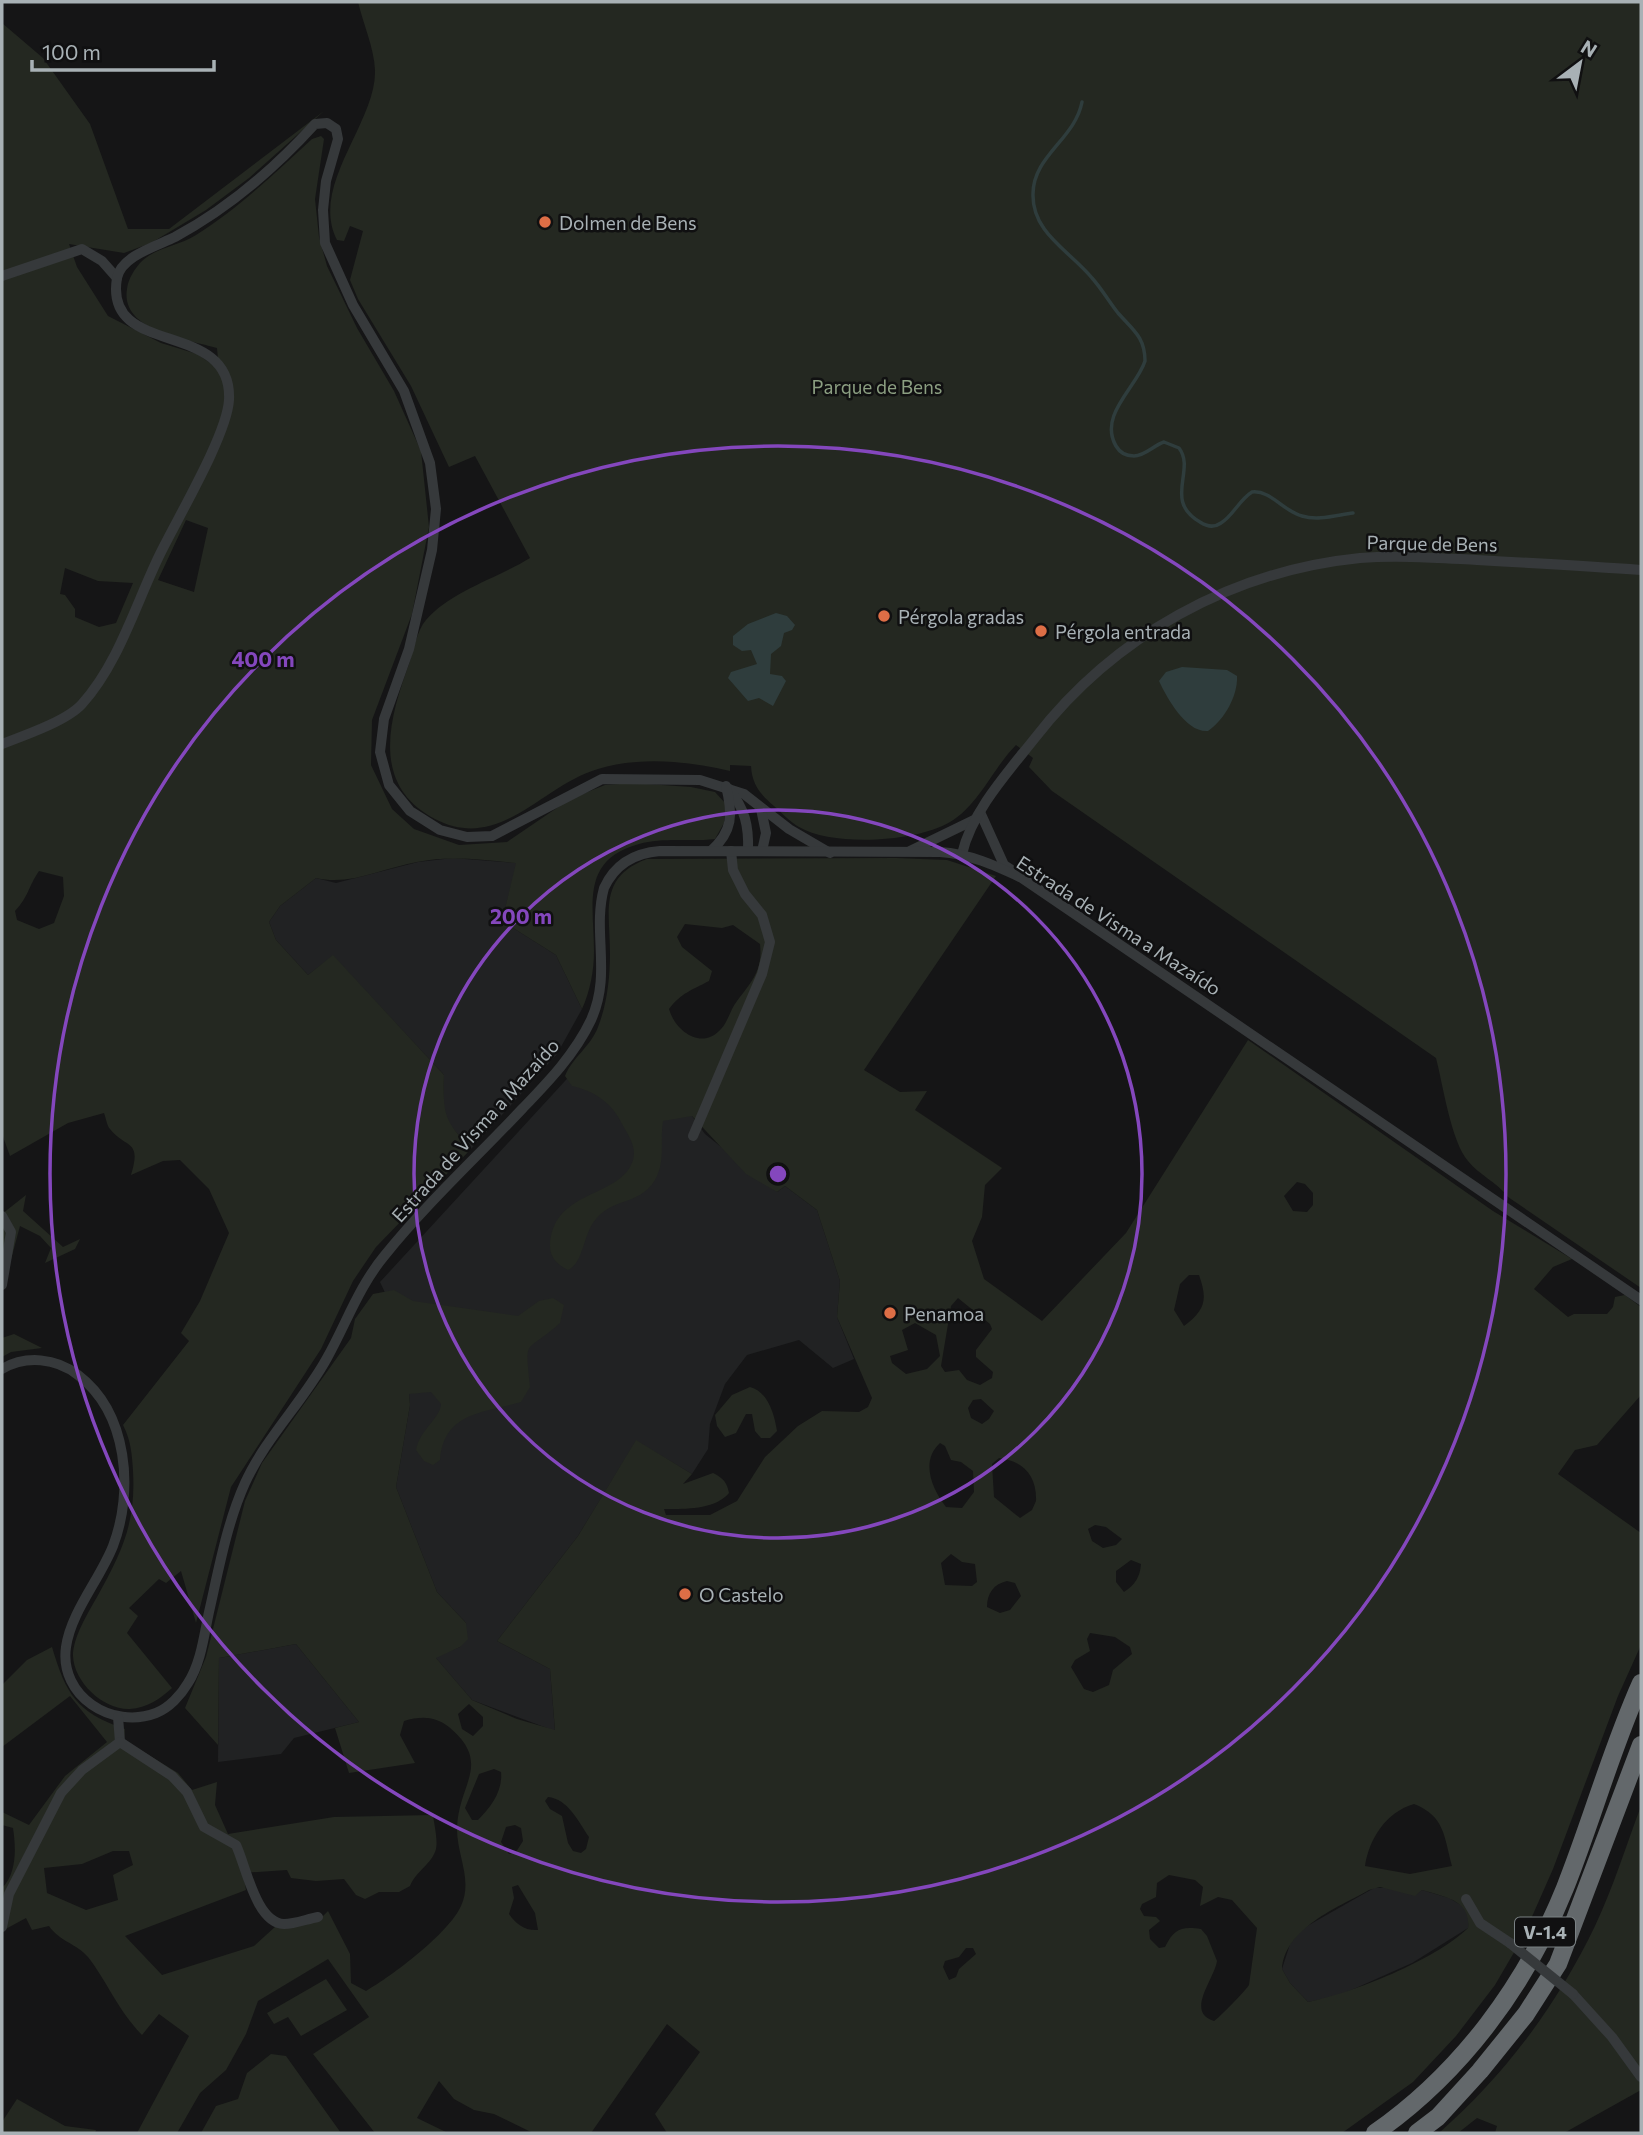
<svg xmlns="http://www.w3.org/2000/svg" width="1643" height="2135" viewBox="0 0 1643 2135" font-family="Commissioner,sans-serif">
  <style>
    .built { fill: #212223 }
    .green { fill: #242821; fill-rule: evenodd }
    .water { fill: #2f3d3d }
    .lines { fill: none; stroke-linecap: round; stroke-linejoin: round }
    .stream { stroke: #2f3d3d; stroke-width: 3.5 }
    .street { stroke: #36393b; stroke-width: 10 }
    .highway { stroke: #63686b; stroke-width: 18 }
    .street-bridge { stroke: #36393b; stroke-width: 10 }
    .ring { fill: none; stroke: #8447bd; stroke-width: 3.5 }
    .poi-dot { fill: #dd6e46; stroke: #101011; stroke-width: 2.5 }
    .labels { text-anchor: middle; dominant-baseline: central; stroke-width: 5; stroke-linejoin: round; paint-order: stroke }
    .shield { fill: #101011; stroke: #7a8184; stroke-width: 2 }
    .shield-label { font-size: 18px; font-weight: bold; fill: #a8b1b5 }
    .poi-label { font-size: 19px; fill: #a8b1b5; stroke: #101011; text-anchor: start }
    .park-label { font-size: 19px; fill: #8b9e81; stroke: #101011 }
    .street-label { font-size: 19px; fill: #a8b1b5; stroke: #101011 }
    .centre { fill: #8447bd; stroke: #101011; stroke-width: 3.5 }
    .ring-label { font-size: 21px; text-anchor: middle; font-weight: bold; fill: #8447bd; stroke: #101011; stroke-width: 5; stroke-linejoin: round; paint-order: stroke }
  </style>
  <rect width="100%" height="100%" fill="#151516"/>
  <g class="built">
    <path d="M 453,858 L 517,863 L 502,921 L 556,955 L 582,1009 L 557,1054 L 471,1149 L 448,1123 L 443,1105 L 444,1075 L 333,956 L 308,975 L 276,940 L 269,922 L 280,906 L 316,878 L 336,883 L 418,862 Z"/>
    <path d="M 576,1069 L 692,1116 L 705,1134 L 777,1192 L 785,1186 L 817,1210 L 840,1281 L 837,1317 L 854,1359 L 833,1368 L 799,1340 L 747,1355 L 725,1384 L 710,1424 L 708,1449 L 692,1474 L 636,1441 L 578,1536 L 497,1641 L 550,1669 L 555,1731 L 472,1700 L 435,1657 L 460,1647 L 466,1623 L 437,1592 L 396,1487 L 410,1405 L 403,1331 L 380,1282 Z"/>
    <path d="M 296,1644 L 359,1722 L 294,1738 L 281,1754 L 218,1762 L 219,1658 Z"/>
    <path d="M 1374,1888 L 1392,1888 L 1415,1895 L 1422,1890 L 1449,1898 L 1466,1908 L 1469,1917 L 1468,1928 L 1412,1963 L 1338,1996 L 1308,2002 L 1290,1983 L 1282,1969 L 1290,1944 L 1302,1929 Z"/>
  </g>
  <g class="green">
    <path d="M 358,2 L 1641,2 L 1641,1288 L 1508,1197 C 1497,1182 1479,1175 1468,1161 C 1451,1141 1443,1085 1436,1058 L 1052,791 L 1029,767 L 1033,758 L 1016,745 C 993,768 979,805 950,822 C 917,842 833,847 799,827 C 790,822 782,813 774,806 C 761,795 752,785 751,766 L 730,765 L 730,771 C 688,761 640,756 598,769 C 542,785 500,853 435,819 C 370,785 389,719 409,664 C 413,652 417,630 426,620 C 451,591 498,578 530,558 L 475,456 L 449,467 L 411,386 L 358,299 L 350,280 L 363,231 L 350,226 L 344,241 L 337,240 C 309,186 377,122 375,70 C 374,48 363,23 358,2 Z"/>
    <path d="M 2,23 L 43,58 L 90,124 L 128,229 L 169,229 L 324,111 L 249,178 L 206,210 L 151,243 L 124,253 L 69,244 L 77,267 L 108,316 L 161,343 L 197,354 L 219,369 L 217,348 C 187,339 120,331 127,289 C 128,279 135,268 142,261 C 157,247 179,246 196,235 C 238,209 276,172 312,139 L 321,136 L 324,139 L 315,199 L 319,237 L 327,266 L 357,328 L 394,391 L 421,451 L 429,527 L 412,614 L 372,720 L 371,765 L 392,809 L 414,829 L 459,845 L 507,842 L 570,799 L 605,785 L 633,783 L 691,787 L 715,792 L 726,804 L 724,823 L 715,839 C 690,842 663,837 639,844 C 580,860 594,905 594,951 C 594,971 590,991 582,1009 L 556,955 L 502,921 L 516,863 C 483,860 450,855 417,862 C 383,868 351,886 316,878 L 280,906 L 269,922 L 276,940 L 308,975 L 333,955 L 444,1075 C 443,1116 444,1119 471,1149 L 376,1247 L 353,1281 L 321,1349 L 231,1487 L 196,1623 L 181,1571 L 166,1583 L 159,1579 L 129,1608 L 138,1616 L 127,1633 L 172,1688 C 160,1699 147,1708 130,1709 C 103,1710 74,1682 73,1656 C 73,1637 88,1613 97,1597 C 122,1552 136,1523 133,1471 C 132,1454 131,1441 123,1425 L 189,1341 L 181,1333 L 200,1301 L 229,1233 L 209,1189 L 180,1160 L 163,1161 L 131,1175 C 142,1139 126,1149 110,1129 C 107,1126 106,1118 104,1113 L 68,1123 L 10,1156 L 2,1134 ZM 186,520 L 208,528 L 194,592 L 158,580 ZM 65,568 L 98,581 L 133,583 L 116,623 L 99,627 L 75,617 L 75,609 L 65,595 L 60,594 ZM 39,871 L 63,877 L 64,896 L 54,923 L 39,929 L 17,920 L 15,911 C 29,896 28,887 39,871 Z"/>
    <path d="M 896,858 L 947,860 L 996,876 L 864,1070 L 900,1092 L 927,1091 L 915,1110 L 1002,1168 L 985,1185 L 982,1217 L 972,1241 L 984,1279 L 1042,1321 L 1126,1233 L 1248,1040 L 1493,1211 L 1572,1259 L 1553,1267 L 1534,1289 L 1568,1317 L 1574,1314 L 1607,1314 L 1613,1307 L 1615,1297 L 1625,1295 L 1641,1307 L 1641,1395 L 1597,1445 L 1575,1450 L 1558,1474 L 1641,1533 L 1641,1645 L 1618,1696 L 1553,1869 L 1523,1937 L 1495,1985 L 1456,2036 L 1413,2082 L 1342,2133 L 667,2133 L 655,2114 L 700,2052 L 667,2024 L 591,2133 L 533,2133 L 494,2114 L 474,2110 L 454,2099 L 439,2081 L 417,2118 L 448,2133 L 375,2133 L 313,2054 L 369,2017 L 328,1959 L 258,2001 L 246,2034 L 226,2070 L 200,2093 L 177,2133 L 137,2133 L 189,2036 L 159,2014 L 142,2035 C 117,2009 108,1983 88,1957 C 77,1944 59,1941 49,1926 L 32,1930 L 26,1918 L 2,1931 L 2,1888 C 17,1873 16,1848 13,1828 L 2,1825 L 2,1812 L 29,1825 L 65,1776 L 107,1742 L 70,1696 L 2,1747 L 2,1685 L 27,1660 L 52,1647 C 66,1694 76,1712 125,1729 L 124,1740 L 178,1773 L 192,1790 L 217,1782 L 215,1805 L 228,1834 L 334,1817 L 433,1815 C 434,1824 438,1839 436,1849 C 432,1864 416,1871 410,1886 L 399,1892 L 379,1892 L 365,1899 L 356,1895 L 344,1879 L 316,1881 L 291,1878 L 287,1870 L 243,1873 L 246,1890 L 125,1936 L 162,1975 L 254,1946 L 276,1926 L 319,1920 L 328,1911 L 350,1954 L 351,1983 L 366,1991 C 392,1976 449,1933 461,1906 C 473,1880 457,1856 457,1829 C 458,1783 493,1764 449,1727 C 435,1716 421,1716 404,1721 L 400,1735 L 415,1763 L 349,1773 L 335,1728 L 359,1722 L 296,1644 L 219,1658 L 218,1745 L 185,1708 L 206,1657 L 245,1501 L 262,1463 L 351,1338 L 355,1319 L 373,1294 L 394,1290 L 413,1301 L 518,1316 L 539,1301 L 553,1298 L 564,1305 L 560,1323 C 524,1355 525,1336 530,1387 L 521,1402 C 483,1413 444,1412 440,1460 L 433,1465 L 424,1461 L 416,1450 C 420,1429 440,1419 441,1404 L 431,1392 L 409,1394 L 410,1405 L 396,1487 L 437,1592 L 466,1623 L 468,1639 L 460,1647 L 436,1658 L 472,1700 L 517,1719 L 555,1730 L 550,1669 L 497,1641 L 578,1536 L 636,1440 L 692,1474 L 683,1484 L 713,1473 C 723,1478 727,1482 729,1493 C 715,1510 684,1509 664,1509 L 666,1515 L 710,1515 L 737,1501 L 765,1457 L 798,1426 L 822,1411 L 859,1412 L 868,1407 L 872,1398 L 837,1317 L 840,1281 L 817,1210 L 785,1186 L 777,1192 L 746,1174 L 692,1116 L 663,1121 C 660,1138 665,1159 657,1176 C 644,1205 614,1197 596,1219 C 583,1233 584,1263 568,1270 C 558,1265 550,1258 550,1246 C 552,1192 612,1198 630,1167 C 640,1150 629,1137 621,1122 C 611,1102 594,1091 572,1086 L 565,1076 C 572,1058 591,1046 598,1027 C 607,1004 610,978 610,954 C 610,912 598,877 647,859 ZM 685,924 L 722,928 L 733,925 L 760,944 C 763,970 752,981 737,1001 C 730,1010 728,1022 721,1029 C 702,1051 675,1031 669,1009 C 681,993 692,990 709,981 L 712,971 L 682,947 L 677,937 ZM 1297,1182 L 1305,1184 L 1313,1193 L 1313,1205 L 1307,1212 L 1293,1211 L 1284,1196 ZM 1189,1275 L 1199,1275 C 1208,1300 1205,1310 1184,1326 L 1174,1310 L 1180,1284 ZM 958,1298 L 990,1324 L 992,1329 L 976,1350 L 976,1357 L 993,1372 L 992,1378 L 980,1385 L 967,1380 L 959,1370 L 945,1372 L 941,1366 L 951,1306 ZM 915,1323 L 936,1335 L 940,1356 L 927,1369 L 906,1374 L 892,1363 L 890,1356 L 908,1350 L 902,1330 ZM 981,1399 L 994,1411 L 989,1419 L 982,1424 L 971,1418 L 968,1408 L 973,1400 ZM 940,1443 L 945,1446 L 951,1460 L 961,1462 L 973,1471 L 974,1492 L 962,1508 L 946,1507 C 932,1489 920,1461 940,1443 ZM 999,1458 C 1024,1461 1037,1477 1036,1501 L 1032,1510 L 1020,1518 L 994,1497 L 992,1464 ZM 1095,1525 L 1106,1527 L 1122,1539 L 1116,1545 L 1103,1548 L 1092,1541 L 1088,1529 ZM 951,1554 L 962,1562 L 975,1564 L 977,1582 L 972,1586 L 945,1585 L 941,1563 ZM 1131,1560 L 1141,1564 C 1140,1577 1135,1585 1124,1592 L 1116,1582 L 1116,1571 ZM 1007,1581 L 1015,1583 L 1021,1596 L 1010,1610 L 1000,1613 L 987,1607 C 987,1593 994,1584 1007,1581 ZM 1090,1633 L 1115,1637 L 1130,1647 L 1132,1654 L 1113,1670 L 1109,1685 L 1093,1692 L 1084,1689 L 1071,1667 L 1075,1660 L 1090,1651 L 1087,1639 ZM 469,1704 L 483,1717 L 483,1726 L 473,1736 L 462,1729 L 458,1714 ZM 494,1769 L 501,1772 C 503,1791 491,1807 478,1820 L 472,1820 L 465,1808 L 479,1774 ZM 548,1797 C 568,1799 578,1821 589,1837 L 586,1849 L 581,1853 L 573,1851 L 568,1843 L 562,1816 L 550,1809 L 545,1801 ZM 1414,1804 C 1445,1816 1444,1837 1452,1866 L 1410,1874 L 1365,1866 C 1369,1839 1386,1812 1414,1804 ZM 515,1825 L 521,1828 L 523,1841 L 516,1852 L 509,1854 L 501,1842 L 506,1827 ZM 113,1851 L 129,1851 L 133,1865 L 113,1875 L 118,1900 L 86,1910 L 47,1893 L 44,1868 L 82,1864 ZM 1169,1875 L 1195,1880 L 1203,1887 L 1200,1906 L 1218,1897 L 1232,1900 L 1257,1928 L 1249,1985 C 1247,1989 1217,2020 1214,2021 C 1185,2012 1214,1980 1217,1961 L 1207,1936 L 1201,1929 C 1181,1926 1174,1929 1165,1947 L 1159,1948 L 1150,1939 L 1149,1930 L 1160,1921 L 1156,1917 L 1144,1916 L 1140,1909 L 1142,1904 L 1156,1897 L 1157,1883 ZM 518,1885 L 535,1913 L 538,1930 C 525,1931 516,1924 509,1914 L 514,1898 L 512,1887 ZM 1380,1887 L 1415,1896 L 1422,1890 C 1445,1897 1471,1900 1468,1928 C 1435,1960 1353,1993 1308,2002 L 1290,1983 L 1282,1969 C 1285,1928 1337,1908 1369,1890 ZM 966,1948 L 973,1948 L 976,1954 L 959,1969 L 956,1977 L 949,1980 L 943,1967 L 945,1961 L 959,1957 Z"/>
    <path d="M 26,1195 L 23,1211 L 63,1247 L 80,1239 L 75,1249 L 45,1263 L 51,1248 L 40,1236 L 20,1226 L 2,1293 L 2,1214 Z"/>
    <path d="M 14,1334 L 42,1348 L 11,1352 L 2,1357 L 2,1338 Z"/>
    <path d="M 750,1387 C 768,1392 774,1413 777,1431 L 770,1438 L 761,1438 L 755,1431 L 752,1414 L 746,1414 L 736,1433 L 725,1437 L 717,1426 L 715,1415 L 732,1395 Z"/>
    <path d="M 1641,1806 L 1641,2090 L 1564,2133 L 1495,2133 L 1497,2126 L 1477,2118 L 1458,2133 L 1439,2133 C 1505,2075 1557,2005 1595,1926 C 1613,1888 1626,1846 1641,1806 Z"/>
    <path d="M 326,1979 L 347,2010 L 301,2036 L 288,2017 L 274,2024 L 267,2013 Z"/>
    <path d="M 271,2054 L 286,2056 L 341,2133 L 201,2133 L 216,2106 L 238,2099 L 247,2073 Z"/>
    <path d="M 17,2099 L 65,2126 L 96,2130 L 95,2133 L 2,2133 L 2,2122 Z"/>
  </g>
  <g class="water">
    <path d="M 776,613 L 787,616 L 795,625 L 792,630 L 784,633 L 781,646 L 771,654 L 770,674 L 782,676 L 786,681 L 773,706 L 759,698 L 748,701 L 728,678 L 731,672 L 757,664 L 751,650 L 742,651 L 733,645 L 733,636 L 748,624 Z"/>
    <path d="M 1182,667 L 1227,670 L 1237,676 C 1238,696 1224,720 1208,731 C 1186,733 1167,698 1159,681 L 1166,672 Z"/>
  </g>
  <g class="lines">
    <path class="stream" d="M 1082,102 C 1075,139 1033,156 1033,194 C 1032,233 1070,251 1092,278 C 1102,289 1109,302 1118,313 C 1133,330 1145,337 1145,361 C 1137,387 1098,415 1116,446 C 1120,453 1126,456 1134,456 C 1145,456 1154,445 1164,442 L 1179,448 C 1196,470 1163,501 1200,522 C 1206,526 1214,528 1221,523 C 1233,516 1239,500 1252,492 C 1271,490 1283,511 1302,516 C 1318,521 1337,515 1353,513"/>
    <g class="street">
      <path d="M 2,276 L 82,249 L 102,261 L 117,278"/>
      <path d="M 2,744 C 23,736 67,721 82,704 C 119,663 136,603 160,554 C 177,519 227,435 229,400 C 233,318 103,359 117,278 C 121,256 157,246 175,237 C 227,209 276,167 315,124 L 327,123 L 336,129 L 338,139 L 326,181 L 323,210 L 325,243 L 353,305 L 404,391 L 430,463 L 436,509 L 432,550 L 409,649 L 384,719 L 380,752 L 389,785 L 410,811 L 440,830 L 467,837 L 492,836 L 602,779 L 700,780 L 744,794 L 789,829 L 830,853"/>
      <path d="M 729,789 C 745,809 749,826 748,851"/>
      <path d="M 761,809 L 766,833 L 762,851"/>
      <path d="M 980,812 L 1004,865 L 1010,869"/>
      <path d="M 711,851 C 733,831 733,814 726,786"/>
      <path d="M 910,851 L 976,819"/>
      <path d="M 962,854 C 972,811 1008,772 1035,738 C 1114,636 1231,571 1360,558 C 1399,555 1438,558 1477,560 C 1532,563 1587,566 1641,570"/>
      <path d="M 693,1136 L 762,974 L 770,942 L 762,915 L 745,894 L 733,870 L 731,851"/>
      <path d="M 2,1216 L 11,1232 L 2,1285"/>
      <path d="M 2,1369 C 26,1355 56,1358 78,1375 C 128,1413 134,1491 113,1546 C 100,1579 71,1612 66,1647 C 59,1696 112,1730 156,1713 C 169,1708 181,1695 188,1683 C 201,1663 204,1635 209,1612 C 219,1568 227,1523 245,1483 C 266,1437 303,1402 327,1358 C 346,1324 359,1286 385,1255 C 427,1203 477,1157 523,1108 C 548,1082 575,1054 591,1020 C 612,974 592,932 604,888 C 615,864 634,853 660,851 L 940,852 C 970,854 994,865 1022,878 L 1641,1300"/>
      <path d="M 118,1717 L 120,1742"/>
      <path d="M 1466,1899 L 1480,1923 L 1510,1943"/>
      <path d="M 2,1927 L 9,1894 L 61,1793 L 82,1770 L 120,1742 L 172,1776 L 187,1792 L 204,1827 L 236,1845 C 246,1866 256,1923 284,1924 C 295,1924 307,1919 318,1917"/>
      <path d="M 1573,1994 L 1612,2037 L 1641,2077"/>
    </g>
    <g class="highway">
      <path d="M 1375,2133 C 1461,2073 1526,1985 1565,1888 C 1592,1820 1611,1750 1641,1683"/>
      <path d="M 1417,2133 L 1438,2117 L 1480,2071 L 1526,2014 L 1558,1964 L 1641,1745"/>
    </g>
    <path class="street-bridge" d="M 1510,1943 L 1573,1994"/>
  </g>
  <g class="ring">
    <circle cx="778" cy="1174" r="364"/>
    <circle cx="778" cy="1174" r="728"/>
  </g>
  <g class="poi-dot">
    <circle cx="545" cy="222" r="7"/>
    <circle cx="884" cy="616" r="7"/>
    <circle cx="1041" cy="631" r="7"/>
    <circle cx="890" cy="1313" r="7"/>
    <circle cx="685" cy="1594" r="7"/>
  </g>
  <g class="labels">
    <rect class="shield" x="1515" y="1917.5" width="60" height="29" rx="5"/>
    <g class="shield-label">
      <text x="1545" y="1932">V-1.4</text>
    </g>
    <g class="poi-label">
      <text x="559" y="222">Dolmen de Bens</text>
      <text x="898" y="616">Pérgola gradas</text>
      <text x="1055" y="631">Pérgola entrada</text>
      <text x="904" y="1313">Penamoa</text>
      <text x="699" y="1594">O Castelo</text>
    </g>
    <g class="park-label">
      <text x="877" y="386">Parque de Bens</text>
    </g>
    <g class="street-label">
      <text transform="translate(1432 543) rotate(1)">Parque de Bens</text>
      <text transform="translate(1119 925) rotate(33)">Estrada de Visma a Mazaído</text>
      <text transform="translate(475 1130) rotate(-48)">Estrada de Visma a Mazaído</text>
    </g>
  </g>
  <circle cx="778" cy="1174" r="10" class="centre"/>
  <g class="ring-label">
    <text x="263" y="667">400 m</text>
    <text x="521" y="924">200 m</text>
  </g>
  <rect width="1643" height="2135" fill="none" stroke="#a8b1b5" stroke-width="7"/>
  <g transform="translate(1580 63) rotate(32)" stroke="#101011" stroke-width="5" paint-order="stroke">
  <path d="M0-5L12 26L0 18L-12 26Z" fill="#a8b1b5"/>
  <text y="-10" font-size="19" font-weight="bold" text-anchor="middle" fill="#a8b1b5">N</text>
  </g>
  <path d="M32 60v10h182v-10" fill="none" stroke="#a8b1b5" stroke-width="3.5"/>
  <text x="42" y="60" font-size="21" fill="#a8b1b5" stroke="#101011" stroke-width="5" paint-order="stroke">100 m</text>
</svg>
